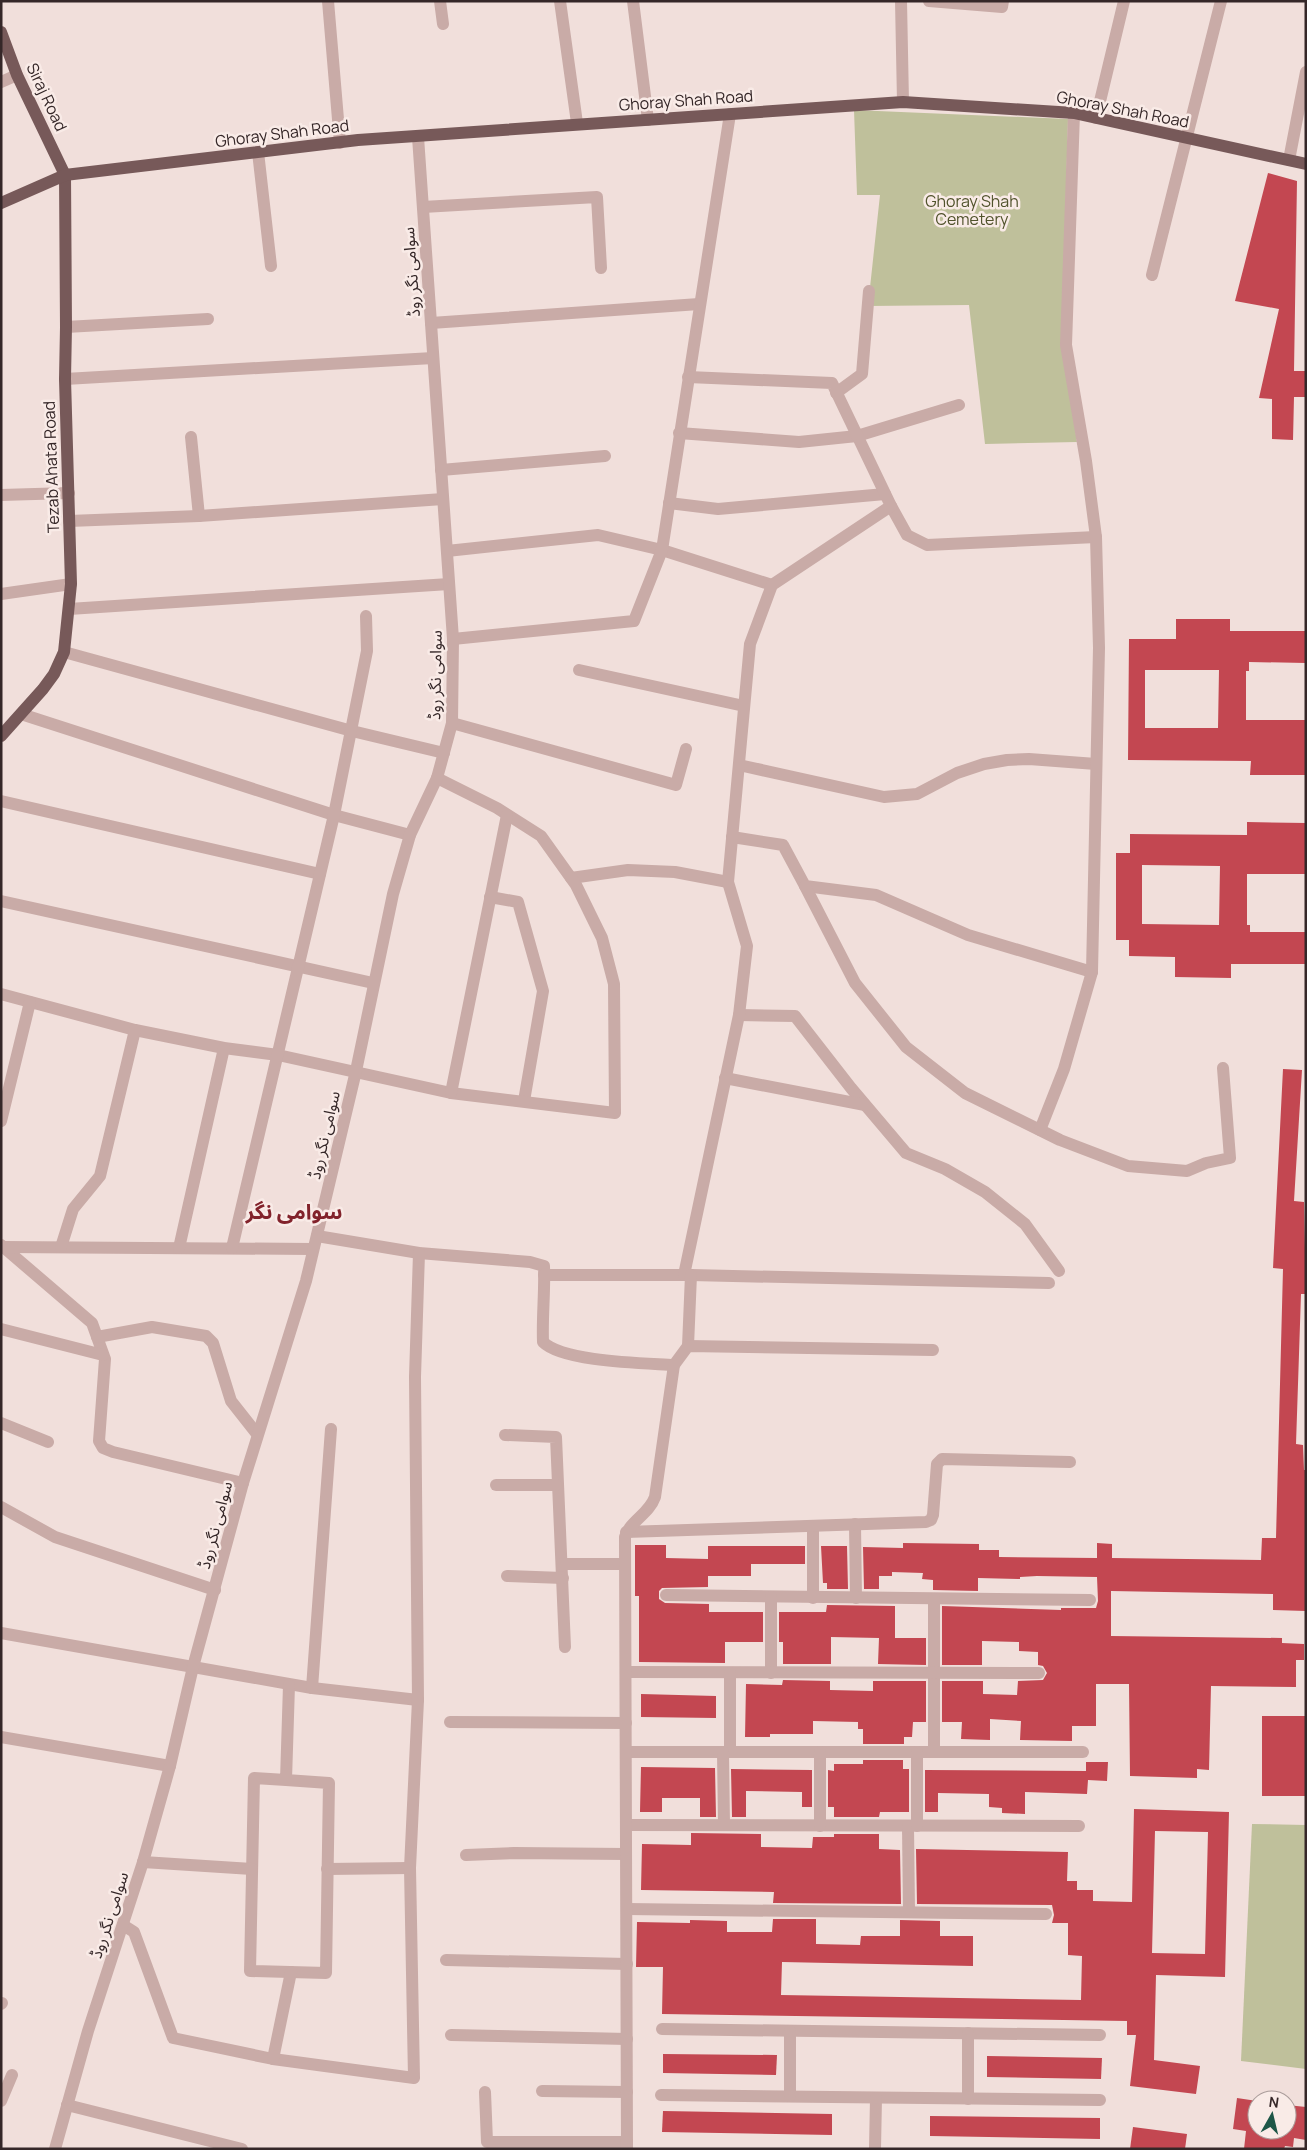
<svg xmlns="http://www.w3.org/2000/svg" width="1307" height="2150" viewBox="0 0 1307 2150" font-family="Manrope,'Noto Sans Arabic',sans-serif">
  <style>
    .green { fill: #bfc09b }
    .building { fill: #c34751; fill-rule: evenodd }
    .lines { fill: none; stroke-linecap: round; stroke-linejoin: round }
    .minor { stroke: #c9aba7; stroke-width: 12 }
    .major { stroke: #775959; stroke-width: 12 }
    .labels { text-anchor: middle; dominant-baseline: central; stroke-width: 5; stroke-linejoin: round; paint-order: stroke }
    .street-label { font-size: 16px; fill: #352728; stroke: #f9ebe7 }
    .park-label { font-size: 16px; fill: #51532c; stroke: #f9ebe7 }
    .district-label { font-size: 21px; font-weight: bold; fill: #82222b; stroke: #f9ebe7 }
  </style>
  <rect width="100%" height="100%" fill="#f1dfdb"/>
  <g class="green">
    <path d="M 854,110 L 1068,119 L 1062,338 L 1077,442 L 985,444 L 969,305 L 868,306 L 880,195 L 857,195 Z"/>
    <path d="M 1252,1824 L 1306,1825 L 1306,2069 L 1241,2061 Z"/>
  </g>
  <g class="building">
    <path d="M 1268,173 L 1297,181 L 1294,371 L 1306,371 L 1306,397 L 1294,397 L 1293,440 L 1272,439 L 1272,399 L 1259,398 L 1279,309 L 1235,301 Z"/>
    <path d="M 1176,619 L 1230,619 L 1230,631 L 1306,631 L 1306,663 L 1249,662 L 1249,671 L 1246,671 L 1246,720 L 1306,720 L 1306,775 L 1250,775 L 1251,761 L 1128,760 L 1129,639 L 1176,639 ZM 1145,670 L 1219,670 L 1218,728 L 1145,728 Z"/>
    <path d="M 1247,822 L 1306,823 L 1306,874 L 1247,874 L 1247,925 L 1250,925 L 1250,932 L 1306,932 L 1306,964 L 1231,964 L 1231,978 L 1175,977 L 1175,957 L 1129,956 L 1129,940 L 1116,940 L 1116,853 L 1130,853 L 1130,834 L 1247,835 ZM 1142,865 L 1220,866 L 1219,925 L 1142,924 Z"/>
    <path d="M 1283,1069 L 1302,1070 L 1294,1201 L 1304,1202 L 1306,1294 L 1301,1294 L 1296,1444 L 1303,1445 L 1304,1470 L 1306,1470 L 1306,1611 L 1273,1610 L 1273,1594 L 1111,1591 L 1111,1636 L 1282,1638 L 1282,1643 L 1304,1644 L 1304,1660 L 1296,1660 L 1296,1687 L 1211,1686 L 1209,1770 L 1197,1769 L 1197,1778 L 1130,1776 L 1129,1684 L 1096,1684 L 1096,1726 L 1072,1726 L 1072,1741 L 1020,1740 L 1021,1721 L 990,1719 L 990,1740 L 961,1739 L 962,1722 L 942,1722 L 942,1681 L 983,1681 L 983,1694 L 1017,1695 L 1018,1681 L 1043,1680 L 1047,1673 L 1043,1666 L 1038,1665 L 1038,1652 L 1019,1651 L 1019,1642 L 982,1641 L 982,1665 L 942,1665 L 942,1606 L 1061,1610 L 1061,1608 L 1096,1608 L 1098,1601 L 1097,1577 L 1037,1576 L 1020,1577 L 1020,1579 L 978,1578 L 978,1591 L 933,1590 L 933,1580 L 922,1579 L 923,1573 L 892,1572 L 892,1576 L 879,1576 L 879,1589 L 864,1589 L 863,1547 L 903,1548 L 903,1543 L 979,1544 L 979,1550 L 999,1550 L 999,1557 L 1097,1558 L 1097,1543 L 1112,1544 L 1112,1558 L 1261,1560 L 1262,1538 L 1276,1538 L 1283,1269 L 1273,1268 Z"/>
    <path d="M 635,1545 L 666,1545 L 666,1558 L 708,1559 L 708,1546 L 805,1546 L 805,1564 L 751,1564 L 751,1576 L 708,1576 L 708,1587 L 662,1588 L 659,1591 L 659,1599 L 665,1603 L 709,1604 L 709,1612 L 763,1612 L 763,1642 L 725,1642 L 725,1663 L 639,1662 L 639,1596 L 635,1596 Z"/>
    <path d="M 821,1546 L 847,1546 L 848,1589 L 827,1589 L 827,1583 L 823,1583 Z"/>
    <path d="M 827,1605 L 895,1606 L 895,1638 L 926,1638 L 926,1665 L 878,1664 L 879,1638 L 831,1637 L 831,1664 L 783,1664 L 783,1642 L 779,1642 L 779,1612 L 826,1612 Z"/>
    <path d="M 783,1680 L 830,1681 L 830,1690 L 873,1691 L 873,1681 L 926,1681 L 926,1722 L 913,1722 L 912,1737 L 904,1737 L 904,1744 L 863,1744 L 863,1729 L 858,1729 L 858,1722 L 813,1721 L 813,1734 L 770,1734 L 770,1737 L 745,1737 L 746,1684 L 782,1685 Z"/>
    <path d="M 641,1694 L 716,1696 L 716,1718 L 641,1717 Z"/>
    <rect x="1262" y="1716" width="44" height="80"/>
    <path d="M 863,1760 L 903,1760 L 903,1769 L 909,1769 L 909,1812 L 880,1812 L 879,1817 L 834,1817 L 834,1807 L 828,1807 L 828,1770 L 834,1771 L 834,1764 L 863,1764 Z"/>
    <path d="M 1086,1762 L 1108,1762 L 1107,1781 L 1088,1780 L 1087,1794 L 1025,1792 L 1025,1814 L 1002,1813 L 1002,1808 L 989,1807 L 989,1794 L 938,1793 L 938,1812 L 925,1812 L 925,1770 L 1086,1771 Z"/>
    <path d="M 641,1767 L 715,1768 L 716,1817 L 700,1817 L 700,1798 L 662,1798 L 662,1812 L 640,1812 Z"/>
    <path d="M 731,1769 L 812,1770 L 812,1807 L 802,1807 L 802,1792 L 746,1791 L 746,1817 L 732,1817 Z"/>
    <path d="M 1134,1809 L 1229,1812 L 1225,1977 L 1156,1975 L 1154,2060 L 1200,2066 L 1196,2094 L 1130,2086 L 1136,2035 L 1127,2035 L 1127,2021 L 662,2014 L 663,1967 L 636,1967 L 637,1922 L 690,1923 L 690,1920 L 727,1921 L 727,1932 L 772,1932 L 773,1919 L 816,1919 L 816,1944 L 860,1945 L 861,1936 L 900,1936 L 900,1920 L 940,1921 L 940,1936 L 973,1936 L 973,1966 L 782,1962 L 781,1995 L 1081,2000 L 1082,1956 L 1068,1955 L 1068,1923 L 1052,1923 L 1054,1915 L 1052,1905 L 917,1904 L 916,1849 L 1068,1852 L 1067,1881 L 1077,1881 L 1077,1890 L 1093,1890 L 1093,1901 L 1132,1902 ZM 1155,1831 L 1208,1832 L 1205,1954 L 1152,1953 Z"/>
    <path d="M 691,1833 L 761,1834 L 761,1847 L 812,1848 L 813,1837 L 834,1837 L 834,1834 L 879,1834 L 879,1849 L 900,1850 L 901,1904 L 773,1903 L 774,1892 L 641,1890 L 642,1844 L 691,1845 Z"/>
    <path d="M 663,2054 L 777,2055 L 776,2075 L 663,2073 Z"/>
    <path d="M 987,2056 L 1102,2058 L 1101,2079 L 987,2077 Z"/>
    <path d="M 1237,2098 L 1257,2101 L 1257,2130 L 1287,2130 L 1287,2105 L 1306,2107 L 1306,2140 L 1294,2138 L 1293,2147 L 1285,2146 L 1284,2149 L 1244,2149 L 1246,2131 L 1233,2129 Z"/>
    <path d="M 663,2111 L 832,2114 L 832,2135 L 662,2132 Z"/>
    <path d="M 930,2116 L 1100,2118 L 1100,2139 L 930,2136 Z"/>
    <path d="M 1133,2127 L 1187,2134 L 1185,2149 L 1130,2149 Z"/>
  </g>
  <g class="lines">
    <g class="minor">
      <path d="M 328,1 L 340,143"/>
      <path d="M 440,1 L 443,24"/>
      <path d="M 560,1 L 577,123"/>
      <path d="M 633,1 L 648,120"/>
      <path d="M 901,1 L 903,102"/>
      <path d="M 929,1 L 1002,7 L 1003,1"/>
      <path d="M 1,82 L 17,75"/>
      <path d="M 1096,118 L 1124,1"/>
      <path d="M 258,152 L 271,266"/>
      <path d="M 1289,160 L 1306,72"/>
      <path d="M 423,207 L 597,197 L 601,268"/>
      <path d="M 1152,275 L 1221,1"/>
      <path d="M 431,323 L 699,304"/>
      <path d="M 66,327 L 208,319"/>
      <path d="M 65,379 L 433,358"/>
      <path d="M 836,393 L 862,374 L 869,291"/>
      <path d="M 679,433 L 799,442 L 857,436 L 959,405"/>
      <path d="M 191,437 L 199,516"/>
      <path d="M 441,470 L 605,456"/>
      <path d="M 1,495 L 69,493"/>
      <path d="M 669,503 L 718,509 L 885,494"/>
      <path d="M 891,506 L 907,535 L 927,545 L 1096,537"/>
      <path d="M 69,521 L 199,516 L 443,499"/>
      <path d="M 447,551 L 598,535 L 662,550 L 772,585"/>
      <path d="M 1,594 L 71,584"/>
      <path d="M 69,609 L 449,584"/>
      <path d="M 453,639 L 634,621 L 662,550 L 730,114"/>
      <path d="M 64,652 L 352,731 L 444,753"/>
      <path d="M 579,670 L 744,706"/>
      <path d="M 21,714 L 334,815 L 410,835"/>
      <path d="M 452,723 L 676,785 L 686,749"/>
      <path d="M 739,765 L 884,797 L 917,794 L 957,773 L 984,764 L 1007,760 L 1029,759 L 1096,764"/>
      <path d="M 1,801 L 320,874"/>
      <path d="M 732,837 L 783,845 L 805,886 L 876,895 L 968,935 L 1092,972"/>
      <path d="M 571,878 L 628,870 L 675,872 L 728,882"/>
      <path d="M 805,886 L 855,983 L 906,1047 L 965,1093 L 1060,1140 L 1128,1166 L 1187,1171 L 1206,1163 L 1230,1158 L 1223,1068"/>
      <path d="M 490,897 L 518,902 L 543,991 L 524,1101"/>
      <path d="M 1,901 L 373,983"/>
      <path d="M 1,994 L 135,1030 L 224,1048 L 278,1055 L 451,1093 L 615,1113 L 614,984 L 602,938 L 576,885 L 541,836 L 497,808 L 437,778"/>
      <path d="M 739,1015 L 795,1016 L 851,1088 L 906,1153 L 945,1169 L 985,1192 L 1025,1224 L 1059,1271"/>
      <path d="M 725,1078 L 865,1105"/>
      <path d="M 451,1093 L 507,815"/>
      <path d="M 1,1121 L 30,1002"/>
      <path d="M 1040,1130 L 1064,1069 L 1092,972 L 1099,648 L 1096,537 L 1086,461 L 1066,345 L 1074,113"/>
      <path d="M 317,1236 L 419,1253 L 530,1262 L 544,1266 C 545,1292 542,1316 543,1342 C 563,1362 644,1363 674,1365"/>
      <path d="M 1,1245 L 92,1323 L 105,1359 L 99,1441 L 103,1448 L 113,1452 L 243,1483"/>
      <path d="M 4,1247 L 312,1249"/>
      <path d="M 61,1247 L 73,1209 L 100,1176 L 135,1030"/>
      <path d="M 179,1248 L 224,1048"/>
      <path d="M 232,1248 L 334,815 L 367,651 L 366,616"/>
      <path d="M 544,1275 L 691,1275 L 1049,1283"/>
      <path d="M 684,1275 L 739,1015 L 747,946 L 728,882 L 750,644 L 772,585 L 891,506 L 832,383 L 688,377"/>
      <path d="M 1,1329 L 103,1355"/>
      <path d="M 97,1337 L 152,1327 L 206,1336 L 213,1343 L 231,1401 L 257,1434"/>
      <path d="M 688,1346 L 691,1275"/>
      <path d="M 1,1423 L 48,1442"/>
      <path d="M 505,1435 L 556,1437 L 565,1647"/>
      <path d="M 496,1485 L 556,1485"/>
      <path d="M 1,1507 L 55,1537 L 215,1590"/>
      <path d="M 855,1524 L 856,1598"/>
      <path d="M 813,1526 L 813,1598"/>
      <path d="M 626,1532 L 926,1522 L 931,1520 L 933,1515 L 937,1464 L 942,1459 L 1070,1462"/>
      <path d="M 562,1564 L 624,1564"/>
      <path d="M 507,1576 L 563,1578"/>
      <path d="M 666,1595 L 1090,1600"/>
      <path d="M 771,1597 L 771,1673"/>
      <path d="M 934,1599 L 934,1752"/>
      <path d="M 1,1633 L 312,1688 L 418,1700"/>
      <path d="M 626,1672 L 1039,1673"/>
      <path d="M 730,1673 L 730,1752"/>
      <path d="M 312,1688 L 331,1429"/>
      <path d="M 450,1722 L 626,1723"/>
      <path d="M 1,1737 L 170,1766"/>
      <path d="M 626,1752 L 1083,1752"/>
      <path d="M 723,1752 L 724,1825"/>
      <path d="M 286,1780 L 329,1783 L 326,1973 L 250,1971 L 254,1778 L 286,1780 L 289,1685"/>
      <path d="M 626,1825 L 1079,1826"/>
      <path d="M 820,1826 L 820,1752"/>
      <path d="M 908,1826 L 909,1912"/>
      <path d="M 917,1826 L 917,1752"/>
      <path d="M 466,1855 L 514,1853 L 626,1854"/>
      <path d="M 143,1862 L 252,1869"/>
      <path d="M 327,1869 L 410,1868"/>
      <path d="M 627,1909 L 1046,1914"/>
      <path d="M 123,1925 L 134,1932 L 173,2038 L 273,2059 L 414,2078 L 410,1868 L 418,1700 L 415,1377 L 419,1253"/>
      <path d="M 446,1960 L 627,1964"/>
      <path d="M 1,2004 L 2,2003"/>
      <path d="M 662,2029 L 1100,2035"/>
      <path d="M 451,2035 L 627,2039"/>
      <path d="M 273,2059 L 291,1972"/>
      <path d="M 542,2091 L 627,2092"/>
      <path d="M 485,2092 L 487,2142 L 627,2142"/>
      <path d="M 661,2095 L 1100,2100"/>
      <path d="M 790,2096 L 790,2031"/>
      <path d="M 968,2099 L 968,2033"/>
      <path d="M 1,2101 L 12,2075"/>
      <path d="M 67,2105 L 242,2149"/>
      <path d="M 55,2149 L 88,2031 L 143,1862 L 170,1766 L 193,1667 L 243,1483 L 306,1281 L 356,1071 L 393,894 L 410,835 L 437,778 L 452,723 L 453,639 L 418,137"/>
      <path d="M 627,2149 L 625,1537 C 630,1521 649,1514 655,1497 L 674,1365 L 688,1346 L 933,1350"/>
      <path d="M 875,2149 L 876,2098"/>
    </g>
    <g class="major">
      <path d="M 1,32 L 17,75 L 65,175 L 66,327 L 65,379 L 71,584 L 64,652 L 54,674 L 43,689 L 1,736"/>
      <path d="M 1,203 L 65,175 L 358,140 L 903,102 L 1074,113 L 1306,164"/>
    </g>
  </g>
  <g class="labels">
    <g class="street-label">
      <text transform="translate(47 97) rotate(65)">Siraj Road</text>
      <text transform="translate(686 100) rotate(-4)">Ghoray Shah Road</text>
      <text transform="translate(1123 109) rotate(11)">Ghoray Shah Road</text>
      <text transform="translate(282 133) rotate(-7)">Ghoray Shah Road</text>
      <text transform="translate(411 272) rotate(-94)">سوامی نگر روڈ</text>
      <text transform="translate(51 467) rotate(-92)">Tezab Ahata Road</text>
      <text transform="translate(435 675) rotate(-89)">سوامی نگر روڈ</text>
      <text transform="translate(324 1135) rotate(-77)">سوامی نگر روڈ</text>
      <text transform="translate(215 1525) rotate(-75)">سوامی نگر روڈ</text>
      <text transform="translate(109 1915) rotate(-72)">سوامی نگر روڈ</text>
    </g>
    <g class="park-label">
      <text x="972" y="201">Ghoray Shah<tspan x="972" dy="18">Cemetery</tspan></text>
    </g>
    <g class="district-label">
      <text x="294" y="1211">سوامی نگر</text>
    </g>
  </g>
  <rect width="1307" height="2150" fill="none" stroke="#352728" stroke-width="5"/>
  <g transform="translate(1272 2115) rotate(8)"><circle r="24" fill="#f9ebe7" stroke="#ab9d9b"/>
  <path d="M0-4L9 19L0 12L-9 19Z" fill="#1e5647"/>
  <text y="-8" font-size="14" font-weight="bold" text-anchor="middle" fill="#352728">N</text>
  </g>
</svg>
